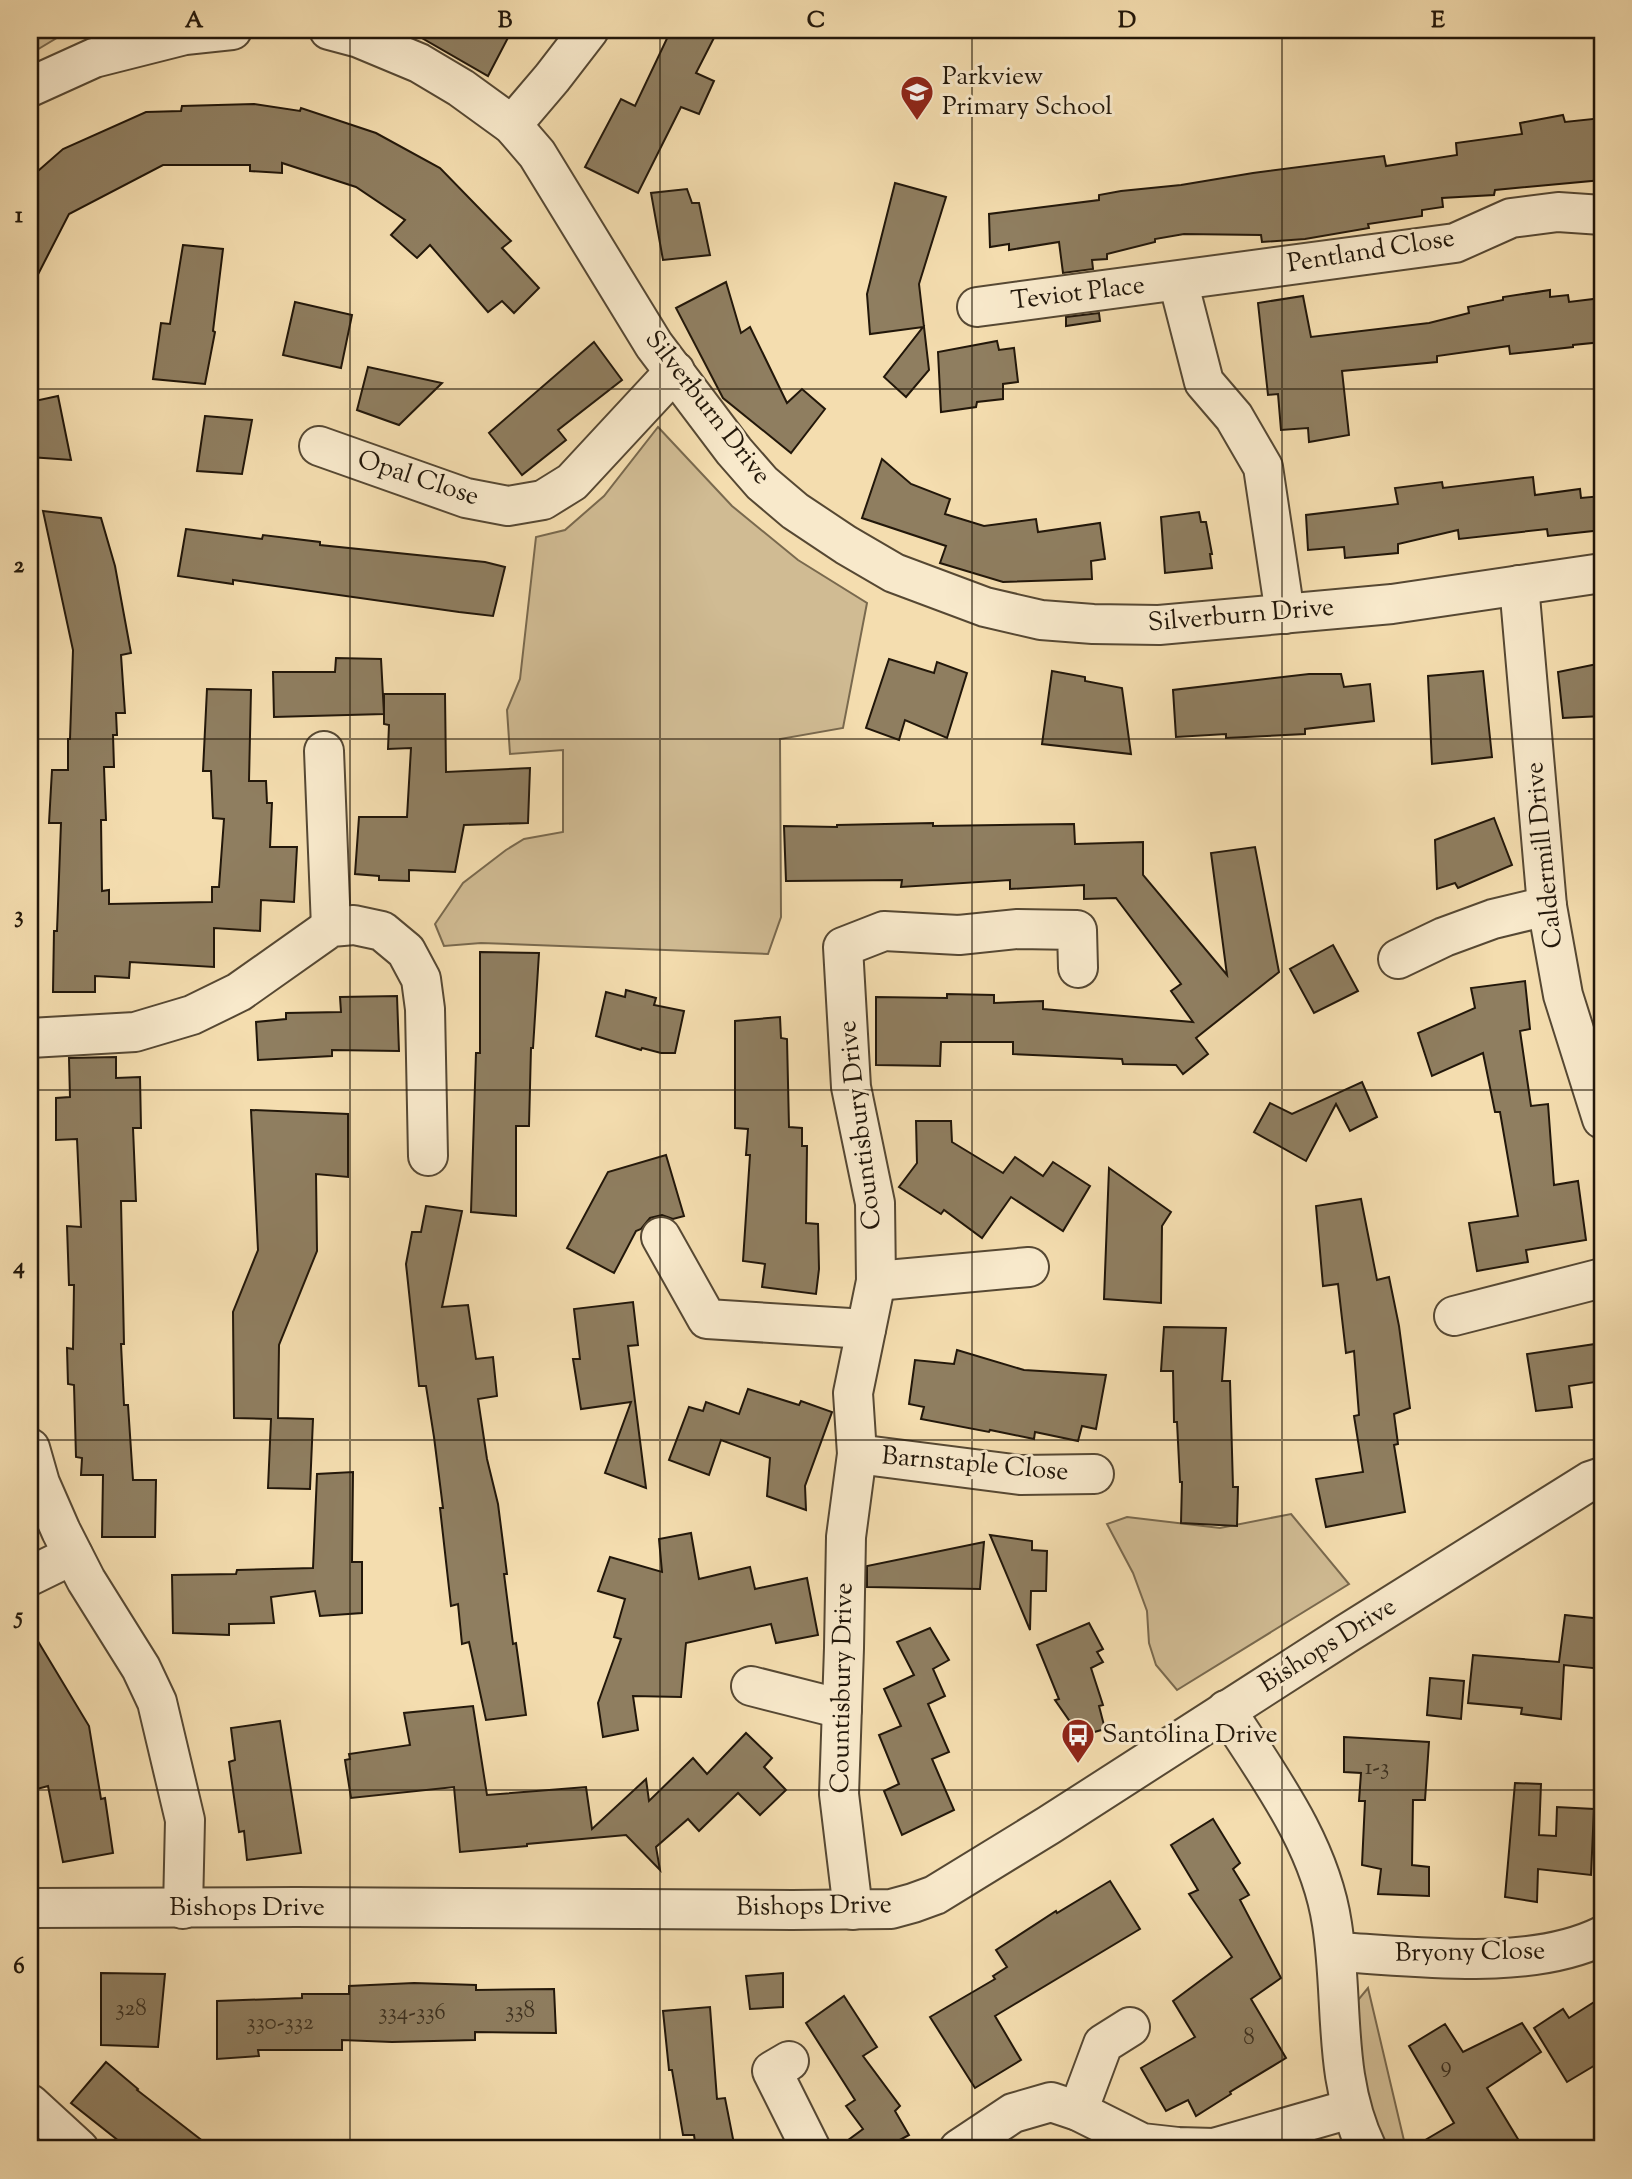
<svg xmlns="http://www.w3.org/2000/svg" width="1632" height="2179" viewBox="0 0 1632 2179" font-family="'Sorts Mill Goudy',serif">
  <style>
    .green { fill: #d0bb93; stroke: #79694e; stroke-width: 2 }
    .building { fill: #8f7e60; stroke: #22170a; stroke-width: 2 }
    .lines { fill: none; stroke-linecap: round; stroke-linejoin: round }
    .minor-casing { stroke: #564833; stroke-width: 42 }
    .minor { stroke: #f8e9cb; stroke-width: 38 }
    .grid { fill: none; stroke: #22170a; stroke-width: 2; stroke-opacity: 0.55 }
    .labels { text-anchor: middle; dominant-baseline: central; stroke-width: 6; stroke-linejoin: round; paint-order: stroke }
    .number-label { font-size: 23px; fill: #3d3120 }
    .poi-label { font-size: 26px; fill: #22170a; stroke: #f8e9cb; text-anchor: start }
    .street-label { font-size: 26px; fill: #22170a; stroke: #f8e9cb }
    .neatline { fill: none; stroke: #22170a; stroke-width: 2.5 }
    .grid-label { font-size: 23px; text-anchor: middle; font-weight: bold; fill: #22170a }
  </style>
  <rect width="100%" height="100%" fill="#f4ddaf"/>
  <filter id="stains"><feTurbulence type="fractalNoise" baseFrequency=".00286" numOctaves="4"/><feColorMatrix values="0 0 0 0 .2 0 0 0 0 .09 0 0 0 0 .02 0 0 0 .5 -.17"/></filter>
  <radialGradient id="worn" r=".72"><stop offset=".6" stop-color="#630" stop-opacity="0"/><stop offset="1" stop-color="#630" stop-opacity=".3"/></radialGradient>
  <g class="green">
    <path d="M 30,30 L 70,30 L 30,54 Z"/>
    <path d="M 658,427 L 732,506 L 798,560 L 867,603 L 843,728 L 780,739 L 781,917 L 768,954 L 481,943 L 444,946 L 435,924 L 463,883 L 506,850 L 524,839 L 563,832 L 563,750 L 510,754 L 507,710 L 520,679 L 536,537 L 565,530 L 604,496 Z"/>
    <path d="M 1291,1514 L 1349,1584 L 1177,1690 L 1156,1665 L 1149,1643 L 1147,1611 L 1133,1573 L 1107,1524 L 1127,1517 L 1220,1528 Z"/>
    <path d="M 1368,1988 L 1406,2149 L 1383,2149 L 1378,2141 L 1358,2049 L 1358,2000 Z"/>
  </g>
  <g class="building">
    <path d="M 408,30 L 512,30 L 488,76 Z"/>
    <path d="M 671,30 L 718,30 L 696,73 L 714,81 L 699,114 L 681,107 L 638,193 L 585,167 L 621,99 L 635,106 Z"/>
    <path d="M 254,104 L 300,111 L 301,108 L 376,133 L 440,168 L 511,241 L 502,248 L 539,288 L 514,313 L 502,301 L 488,312 L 430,245 L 417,258 L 391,235 L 405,220 L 356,187 L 282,163 L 282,173 L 250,171 L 250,165 L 163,165 L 69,214 L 30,290 L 30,178 L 63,149 L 146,112 L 181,111 L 182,106 Z"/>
    <path d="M 1563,115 L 1565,122 L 1602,118 L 1602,180 L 1495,190 L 1494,195 L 1442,198 L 1443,207 L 1422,210 L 1422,216 L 1368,224 L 1369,228 L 1305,239 L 1262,242 L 1261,235 L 1184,234 L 1155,239 L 1155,242 L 1107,254 L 1107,259 L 1092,260 L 1093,269 L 1063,273 L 1059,242 L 1009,250 L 1009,244 L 990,247 L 989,214 L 1099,200 L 1099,195 L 1121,191 L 1181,185 L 1253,173 L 1384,156 L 1386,166 L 1457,155 L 1456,143 L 1522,134 L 1520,123 Z"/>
    <path d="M 895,183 L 946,197 L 919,284 L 929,370 L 906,397 L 884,377 L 923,327 L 870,334 L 867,294 Z"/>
    <path d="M 687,189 L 692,203 L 699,203 L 710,255 L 663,260 L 651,193 Z"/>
    <path d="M 183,245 L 223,249 L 213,331 L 215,332 L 205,384 L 153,379 L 161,323 L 170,324 Z"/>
    <path d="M 726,282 L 741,333 L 750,327 L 787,403 L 802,389 L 825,409 L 791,453 L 723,398 L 676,308 Z"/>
    <path d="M 1550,290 L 1550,297 L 1568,295 L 1569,302 L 1602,298 L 1602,342 L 1573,345 L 1573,347 L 1510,354 L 1509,346 L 1437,356 L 1437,362 L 1342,371 L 1349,435 L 1309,442 L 1308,428 L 1281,430 L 1278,394 L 1268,395 L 1258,303 L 1303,296 L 1311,337 L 1429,323 L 1469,313 L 1468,307 L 1503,300 L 1503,297 Z"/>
    <path d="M 295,302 L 352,315 L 341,368 L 283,355 Z"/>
    <path d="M 1099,313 L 1100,321 L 1066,326 L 1066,317 Z"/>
    <path d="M 997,341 L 999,350 L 1014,348 L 1018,382 L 1003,384 L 1003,399 L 977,402 L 976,407 L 941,412 L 938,352 Z"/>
    <path d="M 594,342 L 622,380 L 558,430 L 566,440 L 522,475 L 489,433 Z"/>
    <path d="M 368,367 L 442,383 L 399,425 L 357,410 Z"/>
    <path d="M 58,396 L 71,460 L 30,457 L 30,402 Z"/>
    <path d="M 205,416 L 252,420 L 242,474 L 197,471 Z"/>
    <path d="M 882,459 L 911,484 L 950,499 L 945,514 L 984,526 L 1036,519 L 1038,532 L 1100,523 L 1105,559 L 1091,561 L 1092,579 L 1003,582 L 940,563 L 946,546 L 862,518 Z"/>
    <path d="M 1533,477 L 1535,495 L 1580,489 L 1581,498 L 1602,496 L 1602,530 L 1548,536 L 1547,529 L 1459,539 L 1458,530 L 1398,544 L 1398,553 L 1345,558 L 1344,547 L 1308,550 L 1306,515 L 1398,504 L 1395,488 L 1442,482 L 1443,488 Z"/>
    <path d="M 43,511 L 101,518 L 115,566 L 131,653 L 121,655 L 125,713 L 116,713 L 117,735 L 113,735 L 114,767 L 104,767 L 106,820 L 101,820 L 102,891 L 109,890 L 109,904 L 212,902 L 212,887 L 219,887 L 224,819 L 213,818 L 211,771 L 203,771 L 207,689 L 251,690 L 249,781 L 266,781 L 267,803 L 272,803 L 270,847 L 297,847 L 294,902 L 261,900 L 260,931 L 214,928 L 214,967 L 130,962 L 129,978 L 95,976 L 95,992 L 53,992 L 54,931 L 57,931 L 61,823 L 49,823 L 52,770 L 68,770 L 68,739 L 70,739 L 73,650 Z"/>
    <path d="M 1199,512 L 1201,522 L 1206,522 L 1212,554 L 1210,554 L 1212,568 L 1165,573 L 1161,517 Z"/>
    <path d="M 186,529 L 262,539 L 263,535 L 320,542 L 320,545 L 485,562 L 505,567 L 493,616 L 459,612 L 233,580 L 233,584 L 178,576 Z"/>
    <path d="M 336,658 L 381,659 L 384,714 L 274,717 L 273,672 L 335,672 Z"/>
    <path d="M 889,659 L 934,673 L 937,662 L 967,673 L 947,738 L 905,720 L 899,740 L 866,728 Z"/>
    <path d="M 1602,663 L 1602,716 L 1563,718 L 1558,672 Z"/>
    <path d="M 1052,671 L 1085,677 L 1085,681 L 1122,688 L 1131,754 L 1042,744 Z"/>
    <path d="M 1483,671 L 1492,757 L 1432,764 L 1428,676 Z"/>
    <path d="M 1309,674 L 1341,674 L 1344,687 L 1370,684 L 1374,721 L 1305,729 L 1305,734 L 1226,738 L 1226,734 L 1176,737 L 1173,690 Z"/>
    <path d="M 384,694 L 445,694 L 446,772 L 530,768 L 528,823 L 464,825 L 455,872 L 409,870 L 409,881 L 379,880 L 379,876 L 355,874 L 359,817 L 407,817 L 411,748 L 388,749 L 389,725 L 384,724 Z"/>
    <path d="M 1494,818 L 1512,865 L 1458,888 L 1455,883 L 1437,889 L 1435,840 Z"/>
    <path d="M 933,823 L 933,826 L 1074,824 L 1075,844 L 1143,842 L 1143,875 L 1227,975 L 1211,853 L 1255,847 L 1279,972 L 1196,1038 L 1208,1054 L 1183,1074 L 1176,1065 L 1123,1064 L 1122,1059 L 1013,1054 L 1013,1042 L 941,1042 L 940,1066 L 876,1065 L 876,997 L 947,998 L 947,994 L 994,995 L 994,1003 L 1043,1001 L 1043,1009 L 1193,1022 L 1171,991 L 1181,984 L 1116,898 L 1084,899 L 1084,885 L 1010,889 L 1010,880 L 901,887 L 902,880 L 786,881 L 784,826 L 837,827 L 837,825 Z"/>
    <path d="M 1333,945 L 1358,991 L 1314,1013 L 1290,969 Z"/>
    <path d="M 480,952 L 539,953 L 533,1048 L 531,1048 L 529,1126 L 516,1126 L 516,1216 L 471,1212 L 476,1053 L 480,1053 Z"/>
    <path d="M 1525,981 L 1530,1029 L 1520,1031 L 1531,1106 L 1548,1104 L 1554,1185 L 1578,1181 L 1586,1240 L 1526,1250 L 1528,1262 L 1477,1271 L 1469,1223 L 1518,1216 L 1500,1112 L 1495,1112 L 1483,1053 L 1432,1076 L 1418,1033 L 1475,1008 L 1471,988 Z"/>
    <path d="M 626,990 L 656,998 L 654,1005 L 684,1011 L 675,1053 L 661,1053 L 642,1048 L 641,1050 L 596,1036 L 606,992 L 625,997 Z"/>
    <path d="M 397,996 L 399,1051 L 332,1050 L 332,1056 L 258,1060 L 256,1022 L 286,1019 L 286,1013 L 341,1012 L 340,997 Z"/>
    <path d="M 780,1017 L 781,1038 L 787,1039 L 789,1127 L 802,1128 L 802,1146 L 807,1146 L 806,1223 L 818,1224 L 819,1269 L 816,1294 L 762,1287 L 765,1264 L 743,1261 L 750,1155 L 746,1155 L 748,1129 L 735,1128 L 735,1021 Z"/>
    <path d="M 116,1057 L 116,1078 L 140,1077 L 141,1128 L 133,1128 L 136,1201 L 121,1201 L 124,1344 L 121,1344 L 124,1405 L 128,1405 L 133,1480 L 156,1480 L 155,1537 L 102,1537 L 103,1475 L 81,1475 L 82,1458 L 76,1457 L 74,1385 L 68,1384 L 67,1348 L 73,1349 L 74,1285 L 69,1285 L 67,1226 L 81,1227 L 77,1139 L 56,1140 L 56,1098 L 70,1097 L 69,1058 Z"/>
    <path d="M 1362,1082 L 1377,1117 L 1350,1131 L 1336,1104 L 1306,1161 L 1254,1132 L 1270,1103 L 1292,1114 Z"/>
    <path d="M 251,1110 L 348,1114 L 348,1177 L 316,1174 L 317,1251 L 279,1345 L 278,1418 L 313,1419 L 310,1489 L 268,1488 L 271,1419 L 234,1418 L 233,1312 L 258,1250 Z"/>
    <path d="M 916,1121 L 951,1121 L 952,1142 L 1003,1173 L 1015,1157 L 1043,1176 L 1053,1162 L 1090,1186 L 1063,1231 L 1011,1197 L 982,1238 L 944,1210 L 941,1214 L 899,1187 L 917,1163 Z"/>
    <path d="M 666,1155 L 684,1216 L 673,1219 L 662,1215 L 650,1218 L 641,1229 L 636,1231 L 614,1273 L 567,1248 L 608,1172 Z"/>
    <path d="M 1109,1168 L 1171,1212 L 1162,1226 L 1161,1303 L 1104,1299 Z"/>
    <path d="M 1361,1199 L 1377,1280 L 1389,1277 L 1399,1326 L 1410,1408 L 1394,1414 L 1398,1444 L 1394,1445 L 1405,1512 L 1326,1527 L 1316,1479 L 1363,1472 L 1354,1416 L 1359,1415 L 1354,1351 L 1346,1353 L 1338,1284 L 1323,1286 L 1316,1206 Z"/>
    <path d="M 426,1206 L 462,1211 L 442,1307 L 468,1305 L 476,1359 L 493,1357 L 497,1396 L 478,1399 L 487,1459 L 498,1504 L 507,1574 L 504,1574 L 513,1644 L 516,1643 L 526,1715 L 486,1720 L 469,1642 L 462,1644 L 458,1604 L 451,1606 L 440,1508 L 443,1508 L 434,1437 L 426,1386 L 419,1386 L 406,1264 L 412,1232 L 421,1232 Z"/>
    <path d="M 633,1302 L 638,1345 L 628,1346 L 646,1488 L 605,1473 L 631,1402 L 581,1409 L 573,1359 L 580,1359 L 574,1309 Z"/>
    <path d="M 1164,1327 L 1226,1328 L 1222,1381 L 1230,1381 L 1233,1487 L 1238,1487 L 1237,1526 L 1181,1523 L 1182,1482 L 1180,1482 L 1177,1422 L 1174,1422 L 1173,1371 L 1161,1371 Z"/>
    <path d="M 1602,1343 L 1602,1381 L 1569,1386 L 1572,1407 L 1536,1411 L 1527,1354 Z"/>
    <path d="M 957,1350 L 1024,1370 L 1106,1375 L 1096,1429 L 1082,1426 L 1078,1441 L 1035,1432 L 1034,1439 L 990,1430 L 989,1432 L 921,1419 L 924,1407 L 909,1404 L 915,1360 L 954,1364 Z"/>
    <path d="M 748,1389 L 799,1405 L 801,1401 L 832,1412 L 805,1486 L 806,1510 L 767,1496 L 770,1458 L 721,1440 L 709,1475 L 669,1460 L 689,1407 L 703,1411 L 706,1402 L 739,1414 Z"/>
    <path d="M 353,1472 L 352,1562 L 362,1562 L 362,1613 L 320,1616 L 315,1591 L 271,1597 L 274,1623 L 229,1624 L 229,1635 L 173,1633 L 172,1575 L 236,1574 L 237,1570 L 313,1568 L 317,1474 Z"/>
    <path d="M 691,1533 L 699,1579 L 750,1567 L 755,1589 L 807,1578 L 818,1635 L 776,1643 L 771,1624 L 686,1643 L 681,1697 L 633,1696 L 638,1730 L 603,1737 L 598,1703 L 621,1639 L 614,1637 L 625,1599 L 598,1591 L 610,1557 L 662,1572 L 659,1539 Z"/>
    <path d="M 990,1535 L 1032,1541 L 1032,1550 L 1047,1551 L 1046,1591 L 1031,1591 L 1030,1630 Z"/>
    <path d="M 984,1542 L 980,1589 L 867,1587 L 867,1566 Z"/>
    <path d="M 1565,1615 L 1602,1619 L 1602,1669 L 1564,1665 L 1561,1719 L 1521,1714 L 1522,1708 L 1468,1703 L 1473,1655 L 1559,1662 Z"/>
    <path d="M 1089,1623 L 1103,1649 L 1097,1652 L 1103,1662 L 1091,1668 L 1103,1705 L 1099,1706 L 1105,1729 L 1080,1736 L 1055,1700 L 1059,1699 L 1037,1645 Z"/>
    <path d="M 30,1628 L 89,1726 L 101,1799 L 105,1798 L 113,1853 L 63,1862 L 48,1786 L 37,1789 L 30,1756 Z"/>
    <path d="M 930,1628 L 949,1660 L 933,1669 L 945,1696 L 928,1704 L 949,1752 L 932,1759 L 954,1810 L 902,1835 L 884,1791 L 899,1784 L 879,1735 L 901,1726 L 884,1689 L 914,1675 L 897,1642 Z"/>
    <path d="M 1430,1678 L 1464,1681 L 1461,1719 L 1427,1715 Z"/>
    <path d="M 473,1706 L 487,1795 L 586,1787 L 592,1829 L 646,1779 L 649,1801 L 693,1758 L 707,1774 L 746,1733 L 772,1758 L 764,1767 L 786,1790 L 760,1815 L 738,1793 L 699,1831 L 688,1819 L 656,1847 L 660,1870 L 626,1835 L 527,1844 L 527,1846 L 460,1852 L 454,1787 L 351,1798 L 345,1760 L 350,1759 L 349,1754 L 410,1745 L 404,1713 Z"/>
    <path d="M 280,1721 L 301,1853 L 247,1860 L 244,1831 L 239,1832 L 229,1762 L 235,1760 L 231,1728 Z"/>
    <path d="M 1344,1737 L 1429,1742 L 1425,1800 L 1413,1800 L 1412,1865 L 1429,1867 L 1429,1896 L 1378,1894 L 1381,1869 L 1362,1865 L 1365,1801 L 1359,1801 L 1361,1773 L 1344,1772 Z"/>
    <path d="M 1515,1783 L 1541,1784 L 1539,1835 L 1556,1836 L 1557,1807 L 1594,1809 L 1591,1875 L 1538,1869 L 1537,1902 L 1505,1897 Z"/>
    <path d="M 1213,1819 L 1240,1863 L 1233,1869 L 1249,1895 L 1240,1900 L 1281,1978 L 1251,1999 L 1286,2058 L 1230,2092 L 1231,2094 L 1196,2116 L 1188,2100 L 1166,2111 L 1141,2068 L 1195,2037 L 1173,2001 L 1232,1957 L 1189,1894 L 1198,1890 L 1171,1845 Z"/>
    <path d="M 1110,1881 L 1140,1929 L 995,2016 L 1021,2060 L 975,2088 L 930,2017 L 995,1979 L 993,1976 L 1007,1967 L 996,1950 L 1056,1911 L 1057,1913 Z"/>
    <path d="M 101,1973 L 165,1974 L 158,2047 L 101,2045 Z"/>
    <path d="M 783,1973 L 783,2007 L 750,2009 L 746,1976 Z"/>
    <path d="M 414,1983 L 476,1985 L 476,1990 L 554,1989 L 556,2033 L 475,2032 L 475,2040 L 392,2042 L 342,2040 L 342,2050 L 258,2050 L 259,2056 L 217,2059 L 217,2001 L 302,1998 L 302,1994 L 349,1994 L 349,1986 Z"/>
    <path d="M 844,1996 L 877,2047 L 863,2056 L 900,2106 L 895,2111 L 909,2135 L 883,2149 L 836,2149 L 863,2129 L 846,2106 L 855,2100 L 806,2023 Z"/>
    <path d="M 1602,1997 L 1602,2061 L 1567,2082 L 1534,2028 L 1563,2009 L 1569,2018 Z"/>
    <path d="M 710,2007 L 717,2099 L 725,2098 L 735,2149 L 696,2149 L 694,2135 L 683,2135 L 672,2070 L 669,2070 L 663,2011 Z"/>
    <path d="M 1522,2023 L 1541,2052 L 1487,2088 L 1524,2149 L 1410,2149 L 1454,2123 L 1409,2046 L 1445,2024 L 1463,2052 Z"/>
    <path d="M 106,2062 L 138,2089 L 137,2090 L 213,2149 L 129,2149 L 71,2103 Z"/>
  </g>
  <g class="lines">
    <defs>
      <g id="minor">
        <path d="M 329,30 L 359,38 L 419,63 L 461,88 L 512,125 L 537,154 L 654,345 L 734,451 L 762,483 L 795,511 L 846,545 L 894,573 L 985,607 L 1041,620 L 1093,624 L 1159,625 L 1392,604 L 1602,573"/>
        <path d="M 30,87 L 94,58 L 185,35 L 232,30"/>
        <path d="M 512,125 L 552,78 L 589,30"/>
        <path d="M 1178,281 L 1204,382 L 1234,417 L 1263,467 L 1285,614"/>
        <path d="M 977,307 L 1455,243 L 1511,218 L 1558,212 L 1602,215"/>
        <path d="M 319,446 L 466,498 L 508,506 L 543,500 L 572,482 L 675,371"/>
        <path d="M 1519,585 L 1547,906 L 1563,995 L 1602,1119"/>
        <path d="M 324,751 L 331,927"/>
        <path d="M 1398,959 L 1444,937 L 1493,919 L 1547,906"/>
        <path d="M 30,1038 L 135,1032 L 192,1015 L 239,992 L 331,927 L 354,925 L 382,931 L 406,951 L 421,979 L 425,1009 L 428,1156"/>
        <path d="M 661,1237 L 707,1319 L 866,1329"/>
        <path d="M 876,1281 L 1029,1267"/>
        <path d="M 1454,1316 L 1602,1278"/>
        <path d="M 30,1448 L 40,1483 L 61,1531 L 86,1580 L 141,1668 L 157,1702 L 185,1820 L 183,1909"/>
        <path d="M 857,1454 L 1020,1475 L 1094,1474"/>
        <path d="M 30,1576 L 73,1555"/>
        <path d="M 751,1686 L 842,1709"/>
        <path d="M 1226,1710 C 1269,1777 1320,1844 1332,1924 C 1344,2000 1332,2077 1367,2149"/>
        <path d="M 30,1908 L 296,1907 L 792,1910 L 891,1909 L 913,1903 L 935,1895 L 1049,1825 L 1346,1634 L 1590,1481 L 1602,1477"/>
        <path d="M 853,1910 L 839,1794 L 844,1648 L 846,1537 L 857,1454 L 853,1393 L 876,1281 L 875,1203 L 851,1087 L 843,947 L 884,931 L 959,935 L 1018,929 L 1077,930 L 1078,968"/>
        <path d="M 1336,1952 C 1417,1956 1528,1972 1602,1936"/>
        <path d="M 789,2061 L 772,2071 L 811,2149"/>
        <path d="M 30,2104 L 79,2149"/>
        <path d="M 1078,2111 L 1103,2044 L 1130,2027"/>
        <path d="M 959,2149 L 1013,2113 L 1051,2102 L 1078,2111 L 1142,2143 L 1178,2147 L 1214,2148 L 1350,2109"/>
      </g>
    </defs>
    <use href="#minor" class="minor-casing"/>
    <use href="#minor" class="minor"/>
  </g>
  <path class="grid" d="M 350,30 L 350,2149M 660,30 L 660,2149M 972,30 L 972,2149M 1282,30 L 1282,2149M 30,389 L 1602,389M 30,739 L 1602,739M 30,1090 L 1602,1090M 30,1440 L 1602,1440M 30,1790 L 1602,1790"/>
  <defs>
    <symbol id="school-pin" viewBox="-11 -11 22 30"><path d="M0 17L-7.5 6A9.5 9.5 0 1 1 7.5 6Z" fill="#8f2418" stroke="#f8e9cb"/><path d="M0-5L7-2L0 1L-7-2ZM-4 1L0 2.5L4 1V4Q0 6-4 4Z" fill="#fff"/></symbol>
    <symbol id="bus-pin" viewBox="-11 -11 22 30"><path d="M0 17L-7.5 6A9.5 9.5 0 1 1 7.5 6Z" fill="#8f2418" stroke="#f8e9cb"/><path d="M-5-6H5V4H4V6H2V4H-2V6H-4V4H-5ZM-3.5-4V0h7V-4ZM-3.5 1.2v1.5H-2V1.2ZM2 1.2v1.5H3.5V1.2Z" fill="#fff"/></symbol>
  </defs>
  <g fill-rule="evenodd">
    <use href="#school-pin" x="898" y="73" width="38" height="52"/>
    <use href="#bus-pin" x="1059" y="1716" width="38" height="52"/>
  </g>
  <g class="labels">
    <g class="number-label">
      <text x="1377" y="1768">1-3</text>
      <text x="131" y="2009">328</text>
      <text x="520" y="2011">338</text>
      <text x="412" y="2013">334-336</text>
      <text x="280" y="2023">330-332</text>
      <text x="1249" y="2038">8</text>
      <text x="1446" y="2066">9</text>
    </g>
    <g class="poi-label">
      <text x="942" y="77">Parkview<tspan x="942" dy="30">Primary School</tspan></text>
      <text x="1102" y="1735">Santolina Drive</text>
    </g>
    <g class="street-label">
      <text transform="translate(1371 252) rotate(-9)">Pentland Close</text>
      <text transform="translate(1078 294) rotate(-7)">Teviot Place</text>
      <text transform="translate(707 408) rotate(52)">Silverburn Drive</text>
      <text transform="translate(418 479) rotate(18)">Opal Close</text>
      <text transform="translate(1241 616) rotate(-5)">Silverburn Drive</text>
      <text transform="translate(1545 855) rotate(-96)">Caldermill Drive</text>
      <text transform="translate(861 1125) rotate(-97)">Countisbury Drive</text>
      <text transform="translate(975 1465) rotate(5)">Barnstaple Close</text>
      <text transform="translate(1328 1646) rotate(-32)">Bishops Drive</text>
      <text transform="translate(843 1688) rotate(-89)">Countisbury Drive</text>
      <text transform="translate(814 1907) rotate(-1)">Bishops Drive</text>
      <text x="247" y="1908">Bishops Drive</text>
      <text transform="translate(1470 1953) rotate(-1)">Bryony Close</text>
    </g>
  </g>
  <rect width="1632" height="2179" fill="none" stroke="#f4ddaf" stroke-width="77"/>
  <rect x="38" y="38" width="1556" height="2102" class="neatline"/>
  <g class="grid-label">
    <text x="194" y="27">A</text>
    <text x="505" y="27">B</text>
    <text x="816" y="27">C</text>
    <text x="1127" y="27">D</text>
    <text x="1438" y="27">E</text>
    <text x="19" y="222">1</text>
    <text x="19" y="572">2</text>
    <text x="19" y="922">3</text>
    <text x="19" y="1273">4</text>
    <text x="19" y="1623">5</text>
    <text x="19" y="1973">6</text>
  </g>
  <rect width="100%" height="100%" filter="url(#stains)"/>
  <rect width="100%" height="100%" fill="url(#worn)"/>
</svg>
